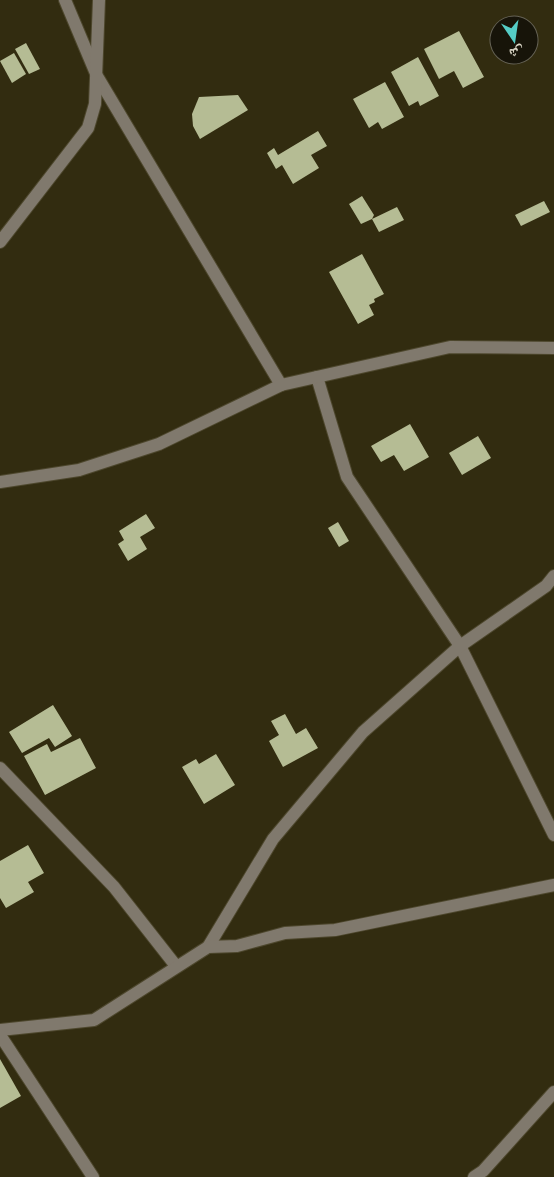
<svg xmlns="http://www.w3.org/2000/svg" width="554" height="1177" viewBox="0 0 554 1177" font-family="'Fira Sans Condensed','Noto Naskh Arabic',sans-serif">
  <style>
    .building { fill: #b5bc94 }
    .lines { fill: none; stroke-linecap: round; stroke-linejoin: round }
    .minor-casing { stroke: #4d472d; stroke-width: 14 }
    .minor { stroke: #80796d; stroke-width: 12 }
  </style>
  <rect width="100%" height="100%" fill="#322c10"/>
  <g class="building">
    <path d="M 459,31 L 484,77 L 463,88 L 454,71 L 439,79 L 424,49 Z"/>
    <path d="M 26,43 L 40,69 L 29,74 L 15,49 Z"/>
    <path d="M 14,53 L 26,74 L 12,83 L 0,61 Z"/>
    <path d="M 418,57 L 439,96 L 420,106 L 418,101 L 409,106 L 391,72 Z"/>
    <path d="M 385,82 L 404,117 L 382,129 L 378,122 L 369,128 L 353,99 Z"/>
    <path d="M 238,95 L 248,110 L 200,139 L 193,126 L 192,114 L 199,97 Z"/>
    <path d="M 318,131 L 327,146 L 311,155 L 319,168 L 293,184 L 282,165 L 276,169 L 267,153 L 274,148 L 278,155 Z"/>
    <path d="M 362,196 L 374,215 L 372,219 L 397,207 L 404,220 L 379,232 L 372,219 L 361,224 L 349,204 Z"/>
    <path d="M 544,201 L 550,212 L 521,226 L 515,215 Z"/>
    <path d="M 362,254 L 384,294 L 374,299 L 375,302 L 369,305 L 374,315 L 358,324 L 329,272 Z"/>
    <path d="M 410,424 L 429,457 L 404,471 L 394,455 L 381,462 L 371,446 Z"/>
    <path d="M 478,436 L 491,458 L 462,475 L 449,453 Z"/>
    <path d="M 146,514 L 155,528 L 140,537 L 147,549 L 128,561 L 118,544 L 124,540 L 119,531 Z"/>
    <path d="M 338,522 L 349,541 L 339,547 L 328,528 Z"/>
    <path d="M 53,705 L 72,736 L 55,747 L 49,738 L 22,753 L 9,732 Z"/>
    <path d="M 285,714 L 296,734 L 306,728 L 318,748 L 283,767 L 269,741 L 279,735 L 271,721 Z"/>
    <path d="M 80,738 L 96,768 L 45,795 L 24,756 L 47,744 L 51,752 Z"/>
    <path d="M 216,754 L 235,785 L 204,804 L 182,767 L 196,759 L 199,764 Z"/>
    <path d="M 28,845 L 44,873 L 28,882 L 34,892 L 6,908 L 0,898 L 0,861 Z"/>
    <path d="M 0,1059 L 21,1096 L 0,1108 Z"/>
  </g>
  <g class="lines">
    <defs>
      <g id="minor">
        <path d="M 65,0 L 97,76 L 281,385"/>
        <path d="M 0,242 L 88,128 L 95,104 L 99,0"/>
        <path d="M 317,377 L 347,477 L 460,646 L 554,835"/>
        <path d="M 0,482 L 79,470 L 159,444 L 281,385 L 450,347 L 554,348"/>
        <path d="M 0,768 L 114,887 L 176,966"/>
        <path d="M 208,947 L 273,839 L 363,732 L 460,646 L 546,586 L 554,576"/>
        <path d="M 0,1030 L 94,1020 L 208,947 L 237,946 L 285,933 L 335,930 L 554,885"/>
        <path d="M 0,1035 L 93,1177"/>
        <path d="M 474,1177 L 483,1171 L 554,1092"/>
      </g>
    </defs>
    <use href="#minor" class="minor-casing"/>
    <use href="#minor" class="minor"/>
  </g>
  <g transform="translate(514 40) rotate(167)"><circle r="24" fill="#171409" stroke="#656255"/>
  <path d="M0-4L9 19L0 12L-9 19Z" fill="#55cdc6"/>
  <text y="-8" font-size="14" font-weight="bold" text-anchor="middle" fill="#dbd7c7">ش</text>
  </g>
</svg>
